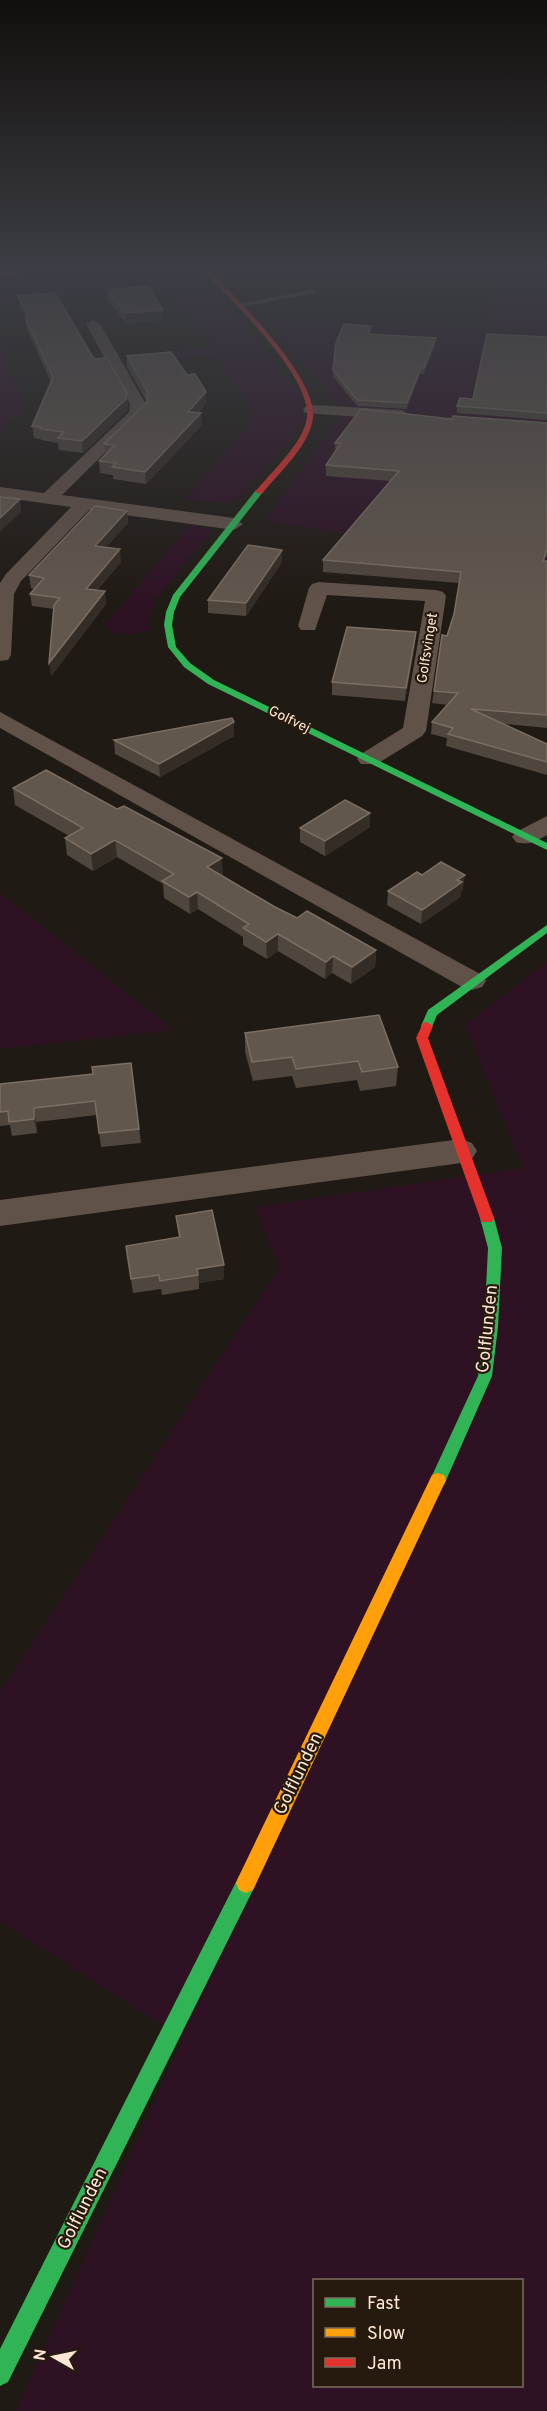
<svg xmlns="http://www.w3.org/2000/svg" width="547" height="2411" viewBox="0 0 547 2411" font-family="Overpass,sans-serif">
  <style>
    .green { fill: #2e1224; fill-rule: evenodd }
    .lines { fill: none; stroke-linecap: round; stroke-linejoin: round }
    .lane { fill: #615249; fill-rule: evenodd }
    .street { fill: #615249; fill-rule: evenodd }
    .fast { fill: #30b455; fill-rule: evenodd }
    .slow { fill: #ff9f0a; fill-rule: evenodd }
    .jam { fill: #e5322d; fill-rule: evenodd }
    .wall { fill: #4f463d }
    .shaded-wall { fill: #342d26 }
    .building { fill: #62574d; stroke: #7b6e62; stroke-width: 1.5 }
    .labels { text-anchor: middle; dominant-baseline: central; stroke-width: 4.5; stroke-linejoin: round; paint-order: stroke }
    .far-street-label { font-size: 14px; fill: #ffe7d3; stroke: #261a0e }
    .near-street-label { font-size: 18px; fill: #ffe7d3; stroke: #261a0e }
  </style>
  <rect width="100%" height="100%" fill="#201a14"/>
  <g class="green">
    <path d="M 57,270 L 195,270 L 206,279 L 302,398 L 306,414 L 303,426 L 234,504 L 185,500 L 256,416 L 217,359 C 187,353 156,367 127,357 L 216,347 L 169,290 L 0,302 L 0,277 Z"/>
    <path d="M 227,270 L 303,270 L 238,280 Z"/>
    <path d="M 478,270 L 547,270 L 547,567 L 265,521 L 342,415 L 340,407 L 268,320 L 537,332 L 523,328 L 486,327 L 492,296 L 499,289 Z"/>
    <path d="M 0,336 L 10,370 L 27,408 L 0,431 Z"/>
    <path d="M 191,524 L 211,531 L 156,599 L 145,625 L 153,629 L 133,634 L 112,632 L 105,625 Z"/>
    <path d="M 0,893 L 173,1030 L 0,1049 Z"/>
    <path d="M 547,962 L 547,2411 L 16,2411 L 183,2038 L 0,1921 L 0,1692 L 280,1268 L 255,1207 L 523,1168 L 465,1024 ZM 314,2280 L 522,2280 L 522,2386 L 314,2386 Z"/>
  </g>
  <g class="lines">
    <path class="lane" d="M 313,289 L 316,293 L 240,307 L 236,305 Z"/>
    <g class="street">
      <path d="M 93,320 L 100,324 L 146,404 L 145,413 L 62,495 L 234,518 L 243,524 L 234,530 L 89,510 L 21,581 L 14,594 L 11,655 L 8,660 L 0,661 L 0,583 L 6,574 L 71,507 L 0,497 L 0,487 L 44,493 L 129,412 L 130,404 L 86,324 Z"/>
      <path d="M 311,405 L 402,410 L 410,415 L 402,420 L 305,413 L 303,410 L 305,407 Z"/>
      <path d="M 319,582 L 436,590 L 443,592 L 446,596 L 426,731 L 422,736 L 377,764 L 361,764 L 357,759 L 361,754 L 403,728 L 425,601 L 327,595 L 315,630 L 301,630 L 298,626 L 309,588 L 312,584 Z"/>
      <path d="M 0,712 L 482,975 L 486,981 L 482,987 L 472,990 L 462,987 L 0,728 Z"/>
      <path d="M 547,816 L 547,835 C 536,841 529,846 516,842 L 512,837 L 516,832 Z"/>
      <path d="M 461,1139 L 472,1143 L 477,1151 L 472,1159 L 461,1163 L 0,1226 L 0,1200 Z"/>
    </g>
    <g class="fast">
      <path d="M 256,490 L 263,492 L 180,597 L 174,612 L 172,625 L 176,647 L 190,663 L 214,680 L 547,843 L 547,850 L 208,684 L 184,667 L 168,647 L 164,625 L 166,612 L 173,595 Z"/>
      <path d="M 547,925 L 547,933 L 437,1015 L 431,1029 L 423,1029 L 421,1026 L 428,1010 Z"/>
      <path d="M 487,1213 L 492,1214 L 494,1218 L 502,1248 L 498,1327 L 492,1376 L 444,1485 L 438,1487 L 432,1485 L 430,1480 L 478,1376 L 484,1327 L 488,1248 L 480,1218 L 482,1214 Z"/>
      <path d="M 246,1873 L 253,1876 L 256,1883 L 253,1890 L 8,2382 L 0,2386 L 0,2349 L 239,1876 Z"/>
    </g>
    <path class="slow" d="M 438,1473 L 444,1475 L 446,1480 L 253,1890 L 246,1893 L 239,1890 L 236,1883 L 239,1876 L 432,1475 Z"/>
    <g class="jam">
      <path d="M 20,270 L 33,270 L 0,277 L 0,273 Z"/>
      <path d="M 202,270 L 208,270 C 236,296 318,379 313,418 C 309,447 279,472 262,494 L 255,492 C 271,472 304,443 307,417 C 311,375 230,299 202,270 Z"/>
      <path d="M 427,1022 L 433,1026 L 428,1038 L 494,1218 L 492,1222 L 482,1222 L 480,1218 L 416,1038 L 423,1023 Z"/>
    </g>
  </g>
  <g class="wall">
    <path d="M 107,290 L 163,320 L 126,323 L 108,300 Z"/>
    <path d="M 18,296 L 94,359 L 128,404 L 127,411 L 83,453 L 59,450 L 58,443 L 41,440 L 41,439 L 34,438 L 32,426 L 51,382 L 26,327 L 25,317 L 20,307 Z"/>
    <path d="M 370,332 L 369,334 L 436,338 L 436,344 L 424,374 L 420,373 L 407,409 L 357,406 L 333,376 L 336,343 Z"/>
    <path d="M 547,337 L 547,420 L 457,413 L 457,406 L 473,399 Z"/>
    <path d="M 127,356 L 187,375 L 206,392 L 206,403 L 198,413 L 201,413 L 202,425 L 146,484 L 113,479 L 113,475 L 100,473 L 99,461 L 105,455 L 104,444 L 147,402 L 127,367 Z"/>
    <path d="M 452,419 L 547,423 L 547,556 L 545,561 L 547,561 L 547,728 L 504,724 L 547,744 L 547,775 L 446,746 L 447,738 L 431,734 L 432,722 L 448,705 L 432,703 L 434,691 L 447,636 L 454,614 L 459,583 L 323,572 L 323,560 L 391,481 L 326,476 L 326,465 L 335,452 L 335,443 Z"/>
    <path d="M 127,511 L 128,523 L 106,547 L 121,562 L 97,590 L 106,604 L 51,676 L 54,609 L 32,606 L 30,594 L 34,589 L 31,588 L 29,575 Z"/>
    <path d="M 282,562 L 246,616 L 208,613 L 208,600 Z"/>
    <path d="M 415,645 L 405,701 L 332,695 L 332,682 Z"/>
    <path d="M 234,722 L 234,736 L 160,777 L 115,754 L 114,740 Z"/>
    <path d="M 13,788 L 223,875 L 222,876 L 275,907 L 297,918 L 376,950 L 375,967 L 351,984 L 332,973 L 325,979 L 278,951 L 267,959 L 243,945 L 243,937 L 198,909 L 190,914 L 164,898 L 163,884 L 117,857 L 93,871 L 67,855 L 65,838 L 69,836 L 15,805 Z"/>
    <path d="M 370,813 L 370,827 L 325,856 L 300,842 L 300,828 Z"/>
    <path d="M 422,875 L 463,889 L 461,891 L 460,897 L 421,924 L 387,905 L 388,891 Z"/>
    <path d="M 245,1033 L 398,1067 L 396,1086 L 360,1091 L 357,1080 L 296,1088 L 292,1076 L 253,1081 L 245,1052 Z"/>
    <path d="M 131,1063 L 141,1143 L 101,1147 L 97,1115 L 36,1122 L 37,1133 L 12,1136 L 10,1125 L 0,1126 L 0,1084 L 93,1074 Z"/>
    <path d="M 176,1216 L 224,1265 L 224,1279 L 199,1283 L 199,1289 L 162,1295 L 161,1289 L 133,1293 L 126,1246 L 179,1238 Z"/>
  </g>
  <g class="shaded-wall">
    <path d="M 163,310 L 163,320 L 126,323 L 125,313 Z"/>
    <path d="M 436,338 L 436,344 L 424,374 L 424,368 Z"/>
    <path d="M 421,368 L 420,373 L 407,409 L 407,403 Z"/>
    <path d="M 206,392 L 206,403 L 188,423 L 188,412 Z"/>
    <path d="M 127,393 L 128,404 L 127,411 L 83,453 L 82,441 Z"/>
    <path d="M 201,413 L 202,425 L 146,484 L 145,472 Z"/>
    <path d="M 20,499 L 21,512 L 0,532 L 0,518 Z"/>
    <path d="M 127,511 L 128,523 L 96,558 L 95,546 Z"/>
    <path d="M 120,549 L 121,562 L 87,601 L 86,589 Z"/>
    <path d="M 282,550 L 282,562 L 246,616 L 246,603 Z"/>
    <path d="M 547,550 L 547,556 L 541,572 L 543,561 Z"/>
    <path d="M 105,591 L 106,604 L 51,676 L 49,663 Z"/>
    <path d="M 416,632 L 415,645 L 405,701 L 406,688 Z"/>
    <path d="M 234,722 L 234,736 L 160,777 L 159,764 Z"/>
    <path d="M 370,813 L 370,827 L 325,856 L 325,841 Z"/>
    <path d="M 115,840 L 117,857 L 93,871 L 91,854 Z"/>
    <path d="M 222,858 L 223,875 L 208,885 L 207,867 Z"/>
    <path d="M 465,875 L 463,889 L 461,891 L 460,897 L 421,924 L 422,910 L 457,880 Z"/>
    <path d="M 197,892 L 198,909 L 190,914 L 189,897 Z"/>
    <path d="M 278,934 L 278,951 L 267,959 L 266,942 Z"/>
    <path d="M 376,950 L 375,967 L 351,984 L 352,967 Z"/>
    <path d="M 333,956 L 332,973 L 325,979 L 326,962 Z"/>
    <path d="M 34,1108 L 36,1122 L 37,1133 L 34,1119 Z"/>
    <path d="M 224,1265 L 224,1279 L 199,1283 L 197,1269 Z"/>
  </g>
  <g class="building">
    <path d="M 148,286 L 163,310 L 125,313 L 107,290 Z"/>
    <path d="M 55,293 L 94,359 L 107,358 L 127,393 L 126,399 L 82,441 L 58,438 L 64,432 L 40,429 L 41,427 L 32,426 L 53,377 L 25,317 L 29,316 L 18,296 Z"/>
    <path d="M 344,324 L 371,326 L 368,334 L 436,338 L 424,368 L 421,368 L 407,403 L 357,400 L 333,370 L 336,343 Z"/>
    <path d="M 487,334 L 547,337 L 547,413 L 457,406 L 460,398 L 473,399 Z"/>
    <path d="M 171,352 L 187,375 L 195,374 L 206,392 L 188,412 L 201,413 L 145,472 L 112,467 L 116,463 L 99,461 L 115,445 L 104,444 L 147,402 L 147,391 L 127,356 Z"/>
    <path d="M 361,409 L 452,419 L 453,416 L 547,423 L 547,550 L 543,561 L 547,561 L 547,715 L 471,709 L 547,744 L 547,762 L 448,734 L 453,728 L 432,722 L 458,693 L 434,691 L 442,635 L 447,636 L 454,614 L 461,572 L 323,560 L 399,471 L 326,465 L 341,443 L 335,443 Z"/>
    <path d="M 0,497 L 20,499 L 0,518 Z"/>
    <path d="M 95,506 L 127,511 L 95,546 L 120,549 L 86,589 L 105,591 L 49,663 L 54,605 L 60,598 L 30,594 L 44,578 L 29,575 Z"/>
    <path d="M 248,545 L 282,550 L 246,603 L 208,600 Z"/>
    <path d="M 347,627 L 416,632 L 406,688 L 332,682 Z"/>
    <path d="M 232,718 L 234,722 L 159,764 L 114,740 Z"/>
    <path d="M 46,770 L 117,809 L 124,806 L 222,858 L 207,867 L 275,907 L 297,918 L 307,911 L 376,950 L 352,967 L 333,956 L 326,962 L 278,934 L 266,942 L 243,928 L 249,924 L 197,892 L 189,897 L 162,881 L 174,874 L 115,840 L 91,854 L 65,838 L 83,828 L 13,788 Z"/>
    <path d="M 345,800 L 370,813 L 325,841 L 300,828 Z"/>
    <path d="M 441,862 L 465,875 L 457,880 L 462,882 L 422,910 L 388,891 L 417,872 L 422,875 Z"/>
    <path d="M 379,1015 L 398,1067 L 362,1072 L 358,1061 L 296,1069 L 292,1057 L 252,1062 L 245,1033 Z"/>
    <path d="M 131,1063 L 139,1129 L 99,1133 L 95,1101 L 34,1108 L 34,1119 L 9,1122 L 8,1111 L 0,1112 L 0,1084 L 93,1074 L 92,1067 Z"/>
    <path d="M 212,1210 L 224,1265 L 197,1269 L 198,1275 L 160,1281 L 159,1275 L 131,1279 L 126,1246 L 180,1237 L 176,1216 Z"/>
  </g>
  <linearGradient id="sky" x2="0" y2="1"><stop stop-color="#120e0b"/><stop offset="0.44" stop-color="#3c3e45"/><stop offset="1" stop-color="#3c3e45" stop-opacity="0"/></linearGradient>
  <rect width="547" height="608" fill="url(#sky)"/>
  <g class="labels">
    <g class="far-street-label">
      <text transform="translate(428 648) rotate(-81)">Golfsvinget</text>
      <text transform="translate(289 720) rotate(26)">Golfvej</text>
    </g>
    <g class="near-street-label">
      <text transform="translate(488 1329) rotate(-84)">Golflunden</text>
      <text transform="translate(299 1774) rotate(-64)">Golflunden</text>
      <text transform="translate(83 2209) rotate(-63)">Golflunden</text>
    </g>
  </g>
  <rect x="313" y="2279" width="210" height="108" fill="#261a0e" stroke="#7d6c5d" stroke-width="1.5"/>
  <rect x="325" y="2298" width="30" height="9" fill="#30b455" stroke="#7d6c5d" stroke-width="1.5"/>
  <text x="367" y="2309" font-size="18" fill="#ffe7d3">Fast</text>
  <rect x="325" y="2328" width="30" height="9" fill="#ff9f0a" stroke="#7d6c5d" stroke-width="1.5"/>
  <text x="367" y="2339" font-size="18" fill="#ffe7d3">Slow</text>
  <rect x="325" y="2358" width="30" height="9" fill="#e5322d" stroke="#7d6c5d" stroke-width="1.5"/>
  <text x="367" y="2369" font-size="18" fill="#ffe7d3">Jam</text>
  <g transform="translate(54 2357) rotate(279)" stroke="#261a0e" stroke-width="4.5" paint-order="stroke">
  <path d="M0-4.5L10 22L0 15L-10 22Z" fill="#ffe7d3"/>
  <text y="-9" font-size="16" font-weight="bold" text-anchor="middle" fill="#ffe7d3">N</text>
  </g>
</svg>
